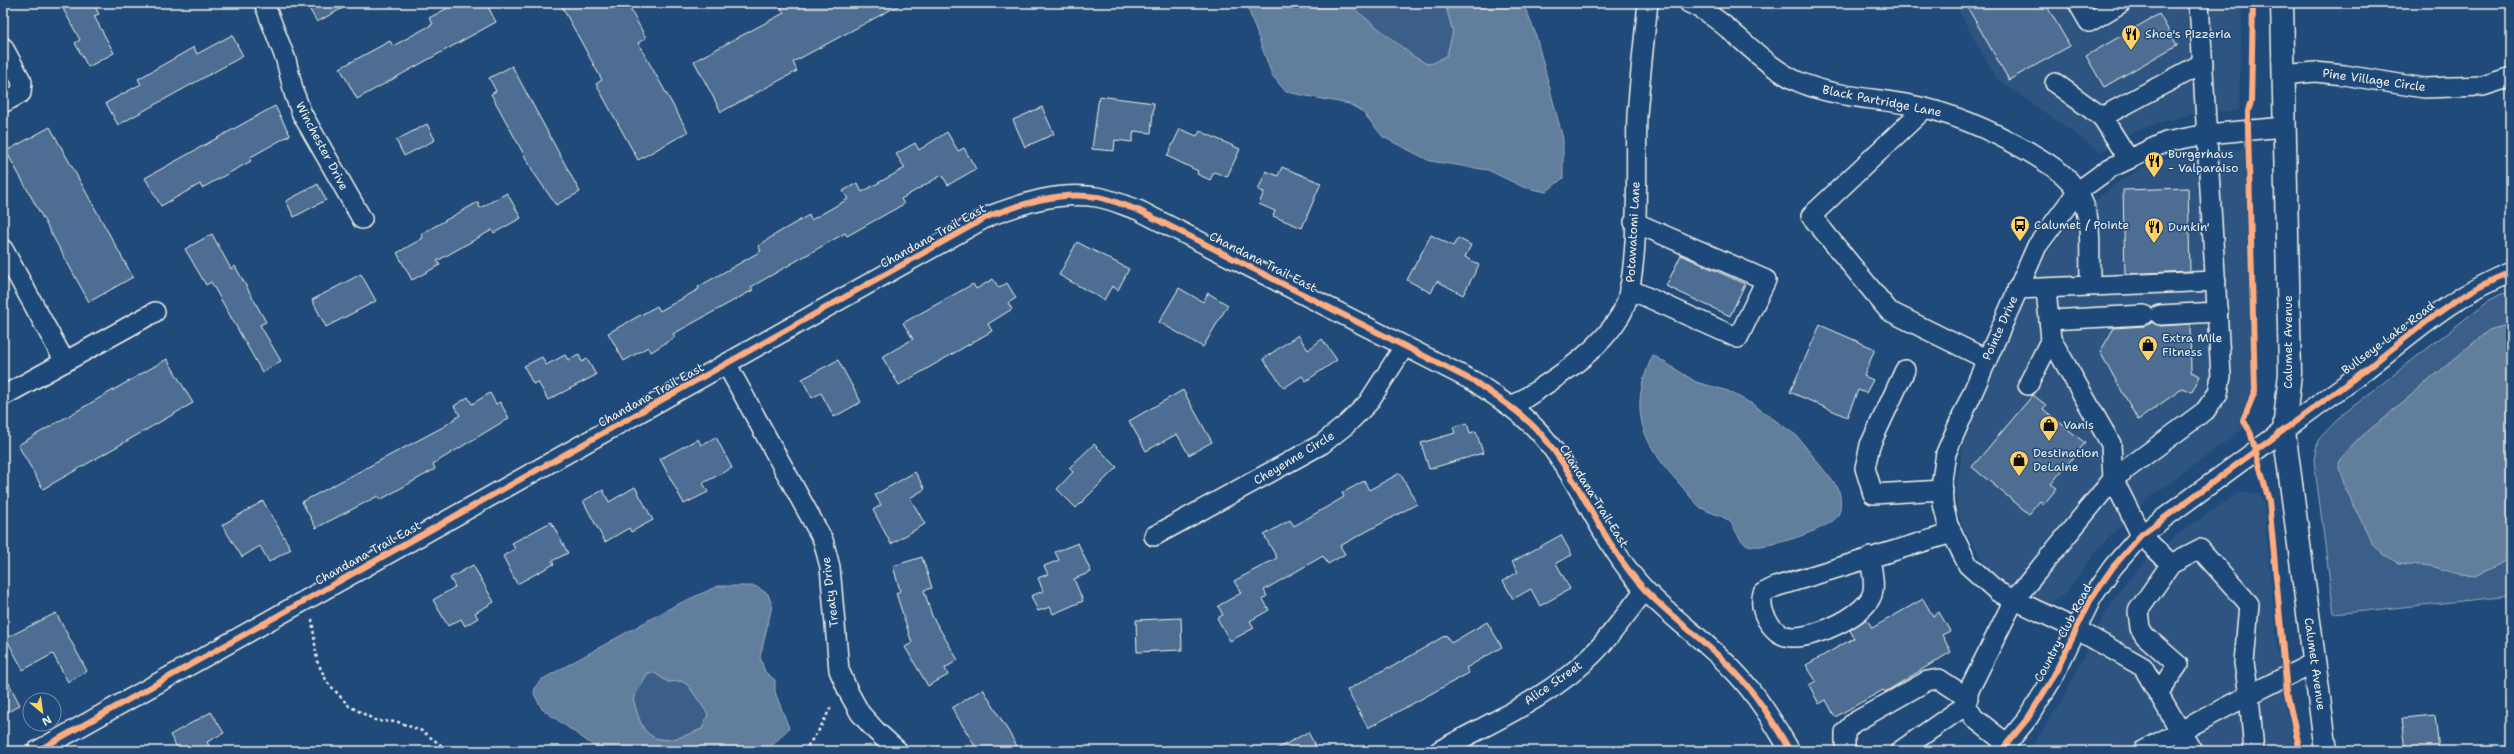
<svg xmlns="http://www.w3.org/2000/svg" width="2514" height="754" viewBox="0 0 2514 754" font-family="'Shantell Sans',sans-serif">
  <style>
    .built { fill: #2d5581 }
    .green { fill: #3a5f88; stroke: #97a8b8 }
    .water { fill: #627e9d; stroke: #9cacbb; fill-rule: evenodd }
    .building { fill: #4d6e92; stroke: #f4f1e8 }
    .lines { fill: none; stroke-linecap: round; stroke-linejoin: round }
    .minor-casing { stroke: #f4f1e8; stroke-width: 22 }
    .major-casing { stroke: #f4f1e8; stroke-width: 25 }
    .path { stroke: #f4f1e8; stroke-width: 2.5; stroke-dasharray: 3 3; stroke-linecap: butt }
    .minor { stroke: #1f4a7a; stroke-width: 19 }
    .major { stroke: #1f4a7a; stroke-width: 22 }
    .cycleway-casing { stroke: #1f4a7a; stroke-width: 8 }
    .cycleway { stroke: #ffac80; stroke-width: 6 }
    .labels { text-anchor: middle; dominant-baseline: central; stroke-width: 3; stroke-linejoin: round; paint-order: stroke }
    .poi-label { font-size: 12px; fill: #f4f1e8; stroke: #1f4a7a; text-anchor: start }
    .street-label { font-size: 12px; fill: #f4f1e8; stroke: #1f4a7a }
  </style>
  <rect width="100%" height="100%" fill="#1f4a7a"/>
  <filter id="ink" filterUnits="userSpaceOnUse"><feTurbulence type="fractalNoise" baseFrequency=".025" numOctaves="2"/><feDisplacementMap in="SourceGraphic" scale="8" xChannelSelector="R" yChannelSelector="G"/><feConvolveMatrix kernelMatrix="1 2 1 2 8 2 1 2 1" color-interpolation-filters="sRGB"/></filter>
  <g filter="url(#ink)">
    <g class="built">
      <path d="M 1954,3 L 2242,3 L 2239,110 L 2188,115 L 2158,123 L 2131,133 L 2101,152 L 1996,78 Z"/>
      <path d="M 2231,149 L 2247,149 L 2252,390 L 2239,421 L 2244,428 L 2145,501 L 2097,550 L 2065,595 L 2053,601 L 2053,606 L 2044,604 L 2005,582 L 1988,568 L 1964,530 L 1957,508 L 1956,487 L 1964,442 L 2042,261 L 2058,238 L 2076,217 L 2115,184 L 2142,168 L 2164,159 L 2189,152 Z"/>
      <path d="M 2238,493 L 2260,493 L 2263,500 L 2277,646 L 2294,751 L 2029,751 L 2064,697 L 2104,615 L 2124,584 L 2147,559 L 2179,533 Z"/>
    </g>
    <g class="green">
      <path d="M 1347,3 L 1445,3 L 1453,32 L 1447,55 C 1441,59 1434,65 1427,64 C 1415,61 1357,14 1347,3 Z"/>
      <path d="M 2511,289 L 2511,324 L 2489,330 L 2354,443 L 2398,563 L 2432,566 L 2454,573 L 2476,576 L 2511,558 L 2511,596 L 2334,614 L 2314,460 L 2318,440 L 2342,415 L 2488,301 Z"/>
      <path d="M 653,672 L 668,682 L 681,681 L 688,685 L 708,714 L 702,729 C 684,736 659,749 644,729 C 639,722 636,708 633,699 L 647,674 Z"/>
    </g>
    <g class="water">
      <path d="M 1246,3 L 1347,3 L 1413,56 L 1427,64 L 1434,63 L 1447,55 L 1453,32 L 1445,3 L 1523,3 L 1535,32 L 1563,139 L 1563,178 L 1546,192 L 1523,187 L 1488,170 L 1430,161 L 1383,137 L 1363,112 L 1349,104 L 1286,92 L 1272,75 Z"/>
      <path d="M 2511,324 L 2511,558 L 2476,576 L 2454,573 L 2432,566 L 2398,563 L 2382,554 L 2372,543 L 2344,485 L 2339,463 L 2343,456 L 2354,443 L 2489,330 Z"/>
      <path d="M 1653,355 L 1696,382 L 1728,391 L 1754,405 L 1797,436 L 1838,488 C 1841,496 1842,510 1837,517 C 1826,530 1768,549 1751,546 C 1737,543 1737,527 1728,520 C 1720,514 1708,513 1700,507 C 1692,500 1685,490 1678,482 C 1640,440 1628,408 1653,355 Z"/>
      <path d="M 718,586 L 755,586 L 768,594 L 772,606 L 760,657 L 765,672 L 775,680 L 775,692 L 789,728 L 767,751 L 601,751 L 542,709 L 534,694 L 535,687 L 541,680 L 674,606 ZM 653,672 L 668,682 L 681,681 L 688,685 L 708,714 L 702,729 C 684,736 659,749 644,729 C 639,722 636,708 633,699 L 647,674 Z"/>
    </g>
    <g class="building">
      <path d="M 60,3 L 93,3 L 99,14 L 94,16 L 114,53 L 88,67 L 75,43 L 80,40 Z"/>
      <path d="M 306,3 L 352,3 L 317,22 Z"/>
      <path d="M 457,3 L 486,3 L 496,22 L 357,99 L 340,68 L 390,41 L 393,46 L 433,24 L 429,18 Z"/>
      <path d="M 560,3 L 627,3 L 646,38 L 638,43 L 688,132 L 638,160 L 596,84 L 602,80 Z"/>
      <path d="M 778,3 L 903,3 L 793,62 L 797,71 L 721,112 L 694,61 L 784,13 Z"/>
      <path d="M 1965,3 L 2045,3 L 2070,46 L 2009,80 Z"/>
      <path d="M 2159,14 L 2177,45 L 2104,87 L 2086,56 Z"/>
      <path d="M 232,35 L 243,56 L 118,125 L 106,103 L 141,84 L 138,79 L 194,47 L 197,54 Z"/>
      <path d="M 512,66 L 580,192 L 556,205 L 534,173 L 491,94 L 496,91 L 489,78 Z"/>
      <path d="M 1099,96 L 1154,103 L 1151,133 L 1134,131 L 1132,142 L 1115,140 L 1114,151 L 1092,149 Z"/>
      <path d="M 275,106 L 290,135 L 249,158 L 251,161 L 202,188 L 200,184 L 161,206 L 145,178 Z"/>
      <path d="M 1042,107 L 1054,134 L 1025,147 L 1013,120 Z"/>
      <path d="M 427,124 L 435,140 L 404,156 L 396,140 Z"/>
      <path d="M 50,127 L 133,277 L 89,302 L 6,151 Z"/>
      <path d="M 1180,129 L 1197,136 L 1200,131 L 1240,149 L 1227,177 L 1214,172 L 1210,180 L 1197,174 L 1198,171 L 1167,156 Z"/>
      <path d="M 947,132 L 958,151 L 964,148 L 976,169 L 948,185 L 942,175 L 901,199 L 904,204 L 847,236 L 845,233 L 751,287 L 753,290 L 673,334 L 675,337 L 651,352 L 648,347 L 624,361 L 608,333 L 657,306 L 660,311 L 699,289 L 698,287 L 761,251 L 758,246 L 776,234 L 809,215 L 811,220 L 848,199 L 843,191 L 857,183 L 862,192 L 905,168 L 896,154 L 915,143 L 919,150 Z"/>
      <path d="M 1282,167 L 1321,183 L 1302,228 L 1273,216 L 1275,211 L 1259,204 L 1264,192 L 1258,190 L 1266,171 L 1278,176 Z"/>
      <path d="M 318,184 L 326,200 L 294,217 L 286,201 Z"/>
      <path d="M 2188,188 L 2190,271 L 2125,274 L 2123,190 Z"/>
      <path d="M 507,193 L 521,218 L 494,233 L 492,230 L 437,261 L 440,265 L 412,280 L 397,253 L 423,238 L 421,234 L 478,202 L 480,208 Z"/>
      <path d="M 212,234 L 231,269 L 235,266 L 266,322 L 260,325 L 281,361 L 262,372 L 211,282 L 206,285 L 185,249 Z"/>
      <path d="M 1431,235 L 1453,246 L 1458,238 L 1471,245 L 1465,257 L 1479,265 L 1463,295 L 1437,281 L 1431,293 L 1407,280 Z"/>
      <path d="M 1077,242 L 1129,269 L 1118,290 L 1112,286 L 1104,300 L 1059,275 Z"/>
      <path d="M 1681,255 L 1745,284 L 1730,316 L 1666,286 Z"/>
      <path d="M 361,274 L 376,301 L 326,327 L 312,300 Z"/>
      <path d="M 993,279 L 999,288 L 1007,283 L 1016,298 L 1008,303 L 1012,309 L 988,324 L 992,331 L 899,385 L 882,357 L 913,339 L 903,323 L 973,284 L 976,289 Z"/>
      <path d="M 1179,288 L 1203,302 L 1208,293 L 1228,305 L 1203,347 L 1159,322 Z"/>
      <path d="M 2152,322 L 2161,326 L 2190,324 L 2191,372 L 2200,376 L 2192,392 L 2183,388 L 2138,420 L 2100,352 L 2114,328 L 2145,326 Z"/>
      <path d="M 1820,325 L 1875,349 L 1864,376 L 1873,380 L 1866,393 L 1858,390 L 1847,417 L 1790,392 Z"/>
      <path d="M 1298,335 L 1308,350 L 1322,339 L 1337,360 L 1306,381 L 1302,376 L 1284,388 L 1263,359 Z"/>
      <path d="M 565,355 L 568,360 L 579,355 L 582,362 L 587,359 L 596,375 L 548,400 L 538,382 L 533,384 L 524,366 L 542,357 L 546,365 Z"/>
      <path d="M 167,359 L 193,403 L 43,489 L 18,445 Z"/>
      <path d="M 838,360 L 861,402 L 834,417 L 821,393 L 812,398 L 802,379 Z"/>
      <path d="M 1183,390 L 1212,442 L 1189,455 L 1177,434 L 1146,451 L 1129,421 Z"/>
      <path d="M 490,393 L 496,404 L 500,402 L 509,418 L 433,464 L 435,469 L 380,500 L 378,496 L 316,528 L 302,502 L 443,427 L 460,415 L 454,406 L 468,397 L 472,404 Z"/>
      <path d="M 2033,395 L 2046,405 L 2043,409 L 2085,443 L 2051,484 L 2057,488 L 2044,504 L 2040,501 L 2029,514 L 1972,467 Z"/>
      <path d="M 1467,423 L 1470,433 L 1476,431 L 1483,453 L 1429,469 L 1421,443 L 1455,433 L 1453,427 Z"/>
      <path d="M 716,437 L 732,468 L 703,483 L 708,492 L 684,504 L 660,459 L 698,439 L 701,445 Z"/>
      <path d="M 1094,444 L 1117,467 L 1076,508 L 1057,489 L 1073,472 L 1069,468 Z"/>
      <path d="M 915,472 L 925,489 L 910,498 L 925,524 L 891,544 L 873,510 L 881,505 L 875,495 Z"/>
      <path d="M 1400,473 L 1417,504 L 1340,546 L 1345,554 L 1328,564 L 1323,556 L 1264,590 L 1267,596 L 1263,599 L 1269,610 L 1250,621 L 1254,628 L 1230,641 L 1217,618 L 1223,615 L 1218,606 L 1241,593 L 1234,581 L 1277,558 L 1264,535 L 1290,520 L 1294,526 L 1344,497 L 1342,493 L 1364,481 L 1369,490 Z"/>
      <path d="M 635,487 L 653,520 L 631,532 L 629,528 L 605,542 L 583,501 L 603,490 L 609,502 Z"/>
      <path d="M 263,501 L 291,549 L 269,562 L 260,546 L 242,557 L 222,525 Z"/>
      <path d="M 551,522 L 568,553 L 552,561 L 554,564 L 517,584 L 503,556 L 515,549 L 512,543 Z"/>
      <path d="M 1561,535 L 1572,555 L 1556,563 L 1570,589 L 1540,606 L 1531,589 L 1513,599 L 1503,581 L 1518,572 L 1512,562 Z"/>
      <path d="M 1078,543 L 1091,572 L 1074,579 L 1083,601 L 1053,614 L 1050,607 L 1038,611 L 1031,596 L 1043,591 L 1038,578 L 1048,574 L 1044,566 L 1059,560 L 1055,552 Z"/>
      <path d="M 922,557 L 932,588 L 924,590 L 932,616 L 958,660 L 945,668 L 948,675 L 928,686 L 905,647 L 912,643 L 896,593 L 900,591 L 893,566 Z"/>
      <path d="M 473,565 L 494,602 L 475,613 L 478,618 L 465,626 L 461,619 L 448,626 L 433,600 L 455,587 L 450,578 Z"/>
      <path d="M 1923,599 L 1933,616 L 1939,612 L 1950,631 L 1942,635 L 1951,652 L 1885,692 L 1883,690 L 1835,717 L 1826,700 L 1819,704 L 1809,685 L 1816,681 L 1806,665 L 1854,638 L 1850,630 L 1867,619 L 1872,628 Z"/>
      <path d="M 56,613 L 87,671 L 68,682 L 53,654 L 23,670 L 6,638 Z"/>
      <path d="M 1181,618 L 1182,650 L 1137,652 L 1136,620 Z"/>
      <path d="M 1487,622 L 1502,647 L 1466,668 L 1469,673 L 1368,728 L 1347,690 L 1389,667 L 1390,668 L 1446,635 L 1451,643 Z"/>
      <path d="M 3,672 L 20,705 L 3,715 Z"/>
      <path d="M 983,689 L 1020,751 L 978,751 L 952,708 Z"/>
      <path d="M 211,712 L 224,733 L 207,742 L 212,751 L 179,751 L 170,735 Z"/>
      <path d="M 2435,715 L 2439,751 L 2406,751 L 2402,718 Z"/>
      <path d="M 1308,732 L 1318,751 L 1273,751 Z"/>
    </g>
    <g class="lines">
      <defs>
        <g id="minor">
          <path d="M 264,3 L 286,60 L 294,93 L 302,114 L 362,219"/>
          <path d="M 1689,3 C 1730,21 1757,63 1799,82 C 1834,97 1874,98 1911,105 C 1954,113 1993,131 2031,153 C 2055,168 2073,177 2084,205 C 2092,226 2089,252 2090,274"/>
          <path d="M 2078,3 L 2089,22 L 2121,3"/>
          <path d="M 3,47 L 22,82 L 21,93 L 3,103"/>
          <path d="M 2283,75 L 2315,72 L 2344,75 L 2424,88 L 2483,86 L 2511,77"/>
          <path d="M 2055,83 L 2102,117 L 2203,63"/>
          <path d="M 1925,108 L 1811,216 L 1889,311 L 1986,359"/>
          <path d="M 2102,117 L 2128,158"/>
          <path d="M 3,249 L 65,362"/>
          <path d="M 1629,289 L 1738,338 L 1766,280 L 1634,222"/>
          <path d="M 2017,289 L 2216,281"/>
          <path d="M 2046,290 L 2051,339 L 2111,444 L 2113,479 L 2141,535 L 2171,564 L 2200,549 L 2249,604 L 2244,663 L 2249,695 L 2143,751"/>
          <path d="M 2160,315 L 2218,312"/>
          <path d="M 2049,320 L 2144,315"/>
          <path d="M 727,365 L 823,540 L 830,567 L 839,670 L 849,693 L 860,713 L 876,731 L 898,751"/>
          <path d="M 1905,370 L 1870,445 L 1865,468 L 1873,494 L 1943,490"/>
          <path d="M 2028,385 L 2051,339"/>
          <path d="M 3,396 L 155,312"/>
          <path d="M 1512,407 C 1551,380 1595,357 1620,316 C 1642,282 1635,160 1637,115 C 1640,78 1644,40 1648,3"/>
          <path d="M 1154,536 L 1322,444 L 1347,424 L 1368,403 L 1404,347"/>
          <path d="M 1870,557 C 1871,568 1875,581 1873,591 C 1869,615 1815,638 1793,637 C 1780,637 1773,629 1767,620 C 1762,611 1760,603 1763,593 L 1775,587 L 1952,533"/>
          <path d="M 2158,693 L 2178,665 L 2145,636 L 2140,628 L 2138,611 L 2171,564"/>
          <path d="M 2007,744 L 1974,718 L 1966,705 L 1969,690 L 2014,600 L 2113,479 L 2205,411 L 2218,393 L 2221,376 L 2199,3"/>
          <path d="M 37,751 L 989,216 C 1025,203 1058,191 1097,197 C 1111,199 1125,206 1138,210 L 1475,382 C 1498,398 1522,413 1541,434 C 1582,482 1602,544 1645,590 C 1673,619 1707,642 1735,672 C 1757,695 1774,723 1790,751"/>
          <path d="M 1439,751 C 1491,722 1551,697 1593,654 C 1612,635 1628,611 1645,590"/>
          <path d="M 1845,751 L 1845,732 L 1853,723 L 1927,681 L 1939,679 L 1968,698"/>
          <path d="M 1900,751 L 1966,705"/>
          <path d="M 2001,751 L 2028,718 L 2051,681 L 2092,597 L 2113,567 L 2141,535 C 2213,482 2285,430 2356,377 C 2405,340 2453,294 2511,272"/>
          <path d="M 2192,751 L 2143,667 L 2076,629 L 1998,592 L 1968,565 L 1948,525 L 1943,504 L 1942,480 L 1946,453 L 2037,246 L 2077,192 L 2110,168 L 2166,142 L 2207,134 L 2284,127"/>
          <path d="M 2254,751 L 2249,695 L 2315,662"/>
        </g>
        <path id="major" d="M 2282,3 L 2290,373 L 2284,430 L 2326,751"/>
      </defs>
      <use href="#minor" class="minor-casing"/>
      <use href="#major" class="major-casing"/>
      <g class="path">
        <path d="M 312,619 L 317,661 L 327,682 L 349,706 L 377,721 L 398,722 L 422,731 L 449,751"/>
        <path d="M 804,751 L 819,730 L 832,705"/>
      </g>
      <use href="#minor" class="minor"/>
      <use href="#major" class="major"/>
      <defs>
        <g id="cycleway">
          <path d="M 2253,3 L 2251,102 L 2248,111 L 2248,130 L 2255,391 L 2243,420 L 2250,431 L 2269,501 L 2287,693 L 2300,751"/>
          <path d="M 37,751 L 989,216 C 1025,203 1058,191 1097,197 C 1111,199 1125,206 1138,210 L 1475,382 C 1498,398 1522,413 1541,434 C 1582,482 1602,544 1645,590 C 1673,619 1707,642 1735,672 C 1757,695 1774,723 1790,751"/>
          <path d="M 2001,751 L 2028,718 L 2051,681 L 2092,597 L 2113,567 L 2141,535 C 2213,482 2285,430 2356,377 C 2405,340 2453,294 2511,272"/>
        </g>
      </defs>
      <use href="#cycleway" class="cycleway-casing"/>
      <use href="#cycleway" class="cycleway"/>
    </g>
  </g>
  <defs>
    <symbol id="restaurant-pin" viewBox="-11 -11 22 30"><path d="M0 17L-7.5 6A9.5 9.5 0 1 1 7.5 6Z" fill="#ffd166" stroke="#1f4a7a"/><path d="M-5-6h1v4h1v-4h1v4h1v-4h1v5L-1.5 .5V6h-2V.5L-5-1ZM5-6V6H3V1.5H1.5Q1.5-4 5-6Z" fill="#111"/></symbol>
    <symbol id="bus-pin" viewBox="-11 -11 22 30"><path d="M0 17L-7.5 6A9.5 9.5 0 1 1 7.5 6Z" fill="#ffd166" stroke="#1f4a7a"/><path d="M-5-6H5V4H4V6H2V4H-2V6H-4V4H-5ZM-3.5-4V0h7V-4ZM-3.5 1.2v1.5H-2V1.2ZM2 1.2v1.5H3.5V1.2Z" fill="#111"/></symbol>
    <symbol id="shop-pin" viewBox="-11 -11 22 30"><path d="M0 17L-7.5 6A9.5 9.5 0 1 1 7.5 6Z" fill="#ffd166" stroke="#1f4a7a"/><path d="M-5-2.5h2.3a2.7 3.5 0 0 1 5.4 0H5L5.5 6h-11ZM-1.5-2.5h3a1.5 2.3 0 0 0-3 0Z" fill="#111"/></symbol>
  </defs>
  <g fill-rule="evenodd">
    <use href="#restaurant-pin" x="2120" y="23" width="22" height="30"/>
    <use href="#restaurant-pin" x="2143" y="150" width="22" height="30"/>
    <use href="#bus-pin" x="2009" y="214" width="22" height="30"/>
    <use href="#restaurant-pin" x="2143" y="216" width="22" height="30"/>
    <use href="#shop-pin" x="2137" y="334" width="22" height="30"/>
    <use href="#shop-pin" x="2038" y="414" width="22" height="30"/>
    <use href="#shop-pin" x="2008" y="449" width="22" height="30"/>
  </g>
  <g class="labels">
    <g class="poi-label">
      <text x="2145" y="34">Shoe's Pizzeria</text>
      <text x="2168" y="154">Burgerhaus<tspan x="2168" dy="14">- Valparaiso</tspan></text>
      <text x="2034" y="225">Calumet / Pointe</text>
      <text x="2168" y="227">Dunkin'</text>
      <text x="2162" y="338">Extra Mile<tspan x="2162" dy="14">Fitness</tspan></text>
      <text x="2063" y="425">Vanis</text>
      <text x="2033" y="453">Destination<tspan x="2033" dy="14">DeLaine</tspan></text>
    </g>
    <g class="street-label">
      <text transform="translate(2374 80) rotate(8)">Pine Village Circle</text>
      <text transform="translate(1882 101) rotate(11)">Black Partridge Lane</text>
      <text transform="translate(322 146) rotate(62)">Winchester Drive</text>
      <text transform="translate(1633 232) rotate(-87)">Potawatomi Lane</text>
      <text transform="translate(933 236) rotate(-29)">Chandana Trail East</text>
      <text transform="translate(1263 262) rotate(27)">Chandana Trail East</text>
      <text transform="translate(2000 328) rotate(-66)">Pointe Drive</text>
      <text transform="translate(2388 338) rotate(-37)">Bullseye Lake Road</text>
      <text transform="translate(2288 342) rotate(-90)">Calumet Avenue</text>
      <text transform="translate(651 395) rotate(-29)">Chandana Trail East</text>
      <text transform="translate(1294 458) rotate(-31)">Cheyenne Circle</text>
      <text transform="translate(1594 496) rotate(58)">Chandana Trail East</text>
      <text transform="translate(368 553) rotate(-29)">Chandana Trail East</text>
      <text transform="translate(830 592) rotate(-97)">Treaty Drive</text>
      <text transform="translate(2063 633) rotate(-62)">Country Club Road</text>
      <text transform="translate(2315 664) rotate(82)">Calumet Avenue</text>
      <text transform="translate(1553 683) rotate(-35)">Alice Street</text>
    </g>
  </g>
  <rect width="2514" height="754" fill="none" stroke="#1f4a7a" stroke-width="16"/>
  <rect x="8" y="8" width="2498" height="738" fill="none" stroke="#f4f1e8" stroke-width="1.5" filter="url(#ink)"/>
  <g transform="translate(42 712) rotate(151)"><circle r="19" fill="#1f4a7a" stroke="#748da6"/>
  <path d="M0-3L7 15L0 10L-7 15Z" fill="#ffd166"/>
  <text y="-6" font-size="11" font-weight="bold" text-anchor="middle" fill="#f4f1e8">N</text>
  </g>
</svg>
